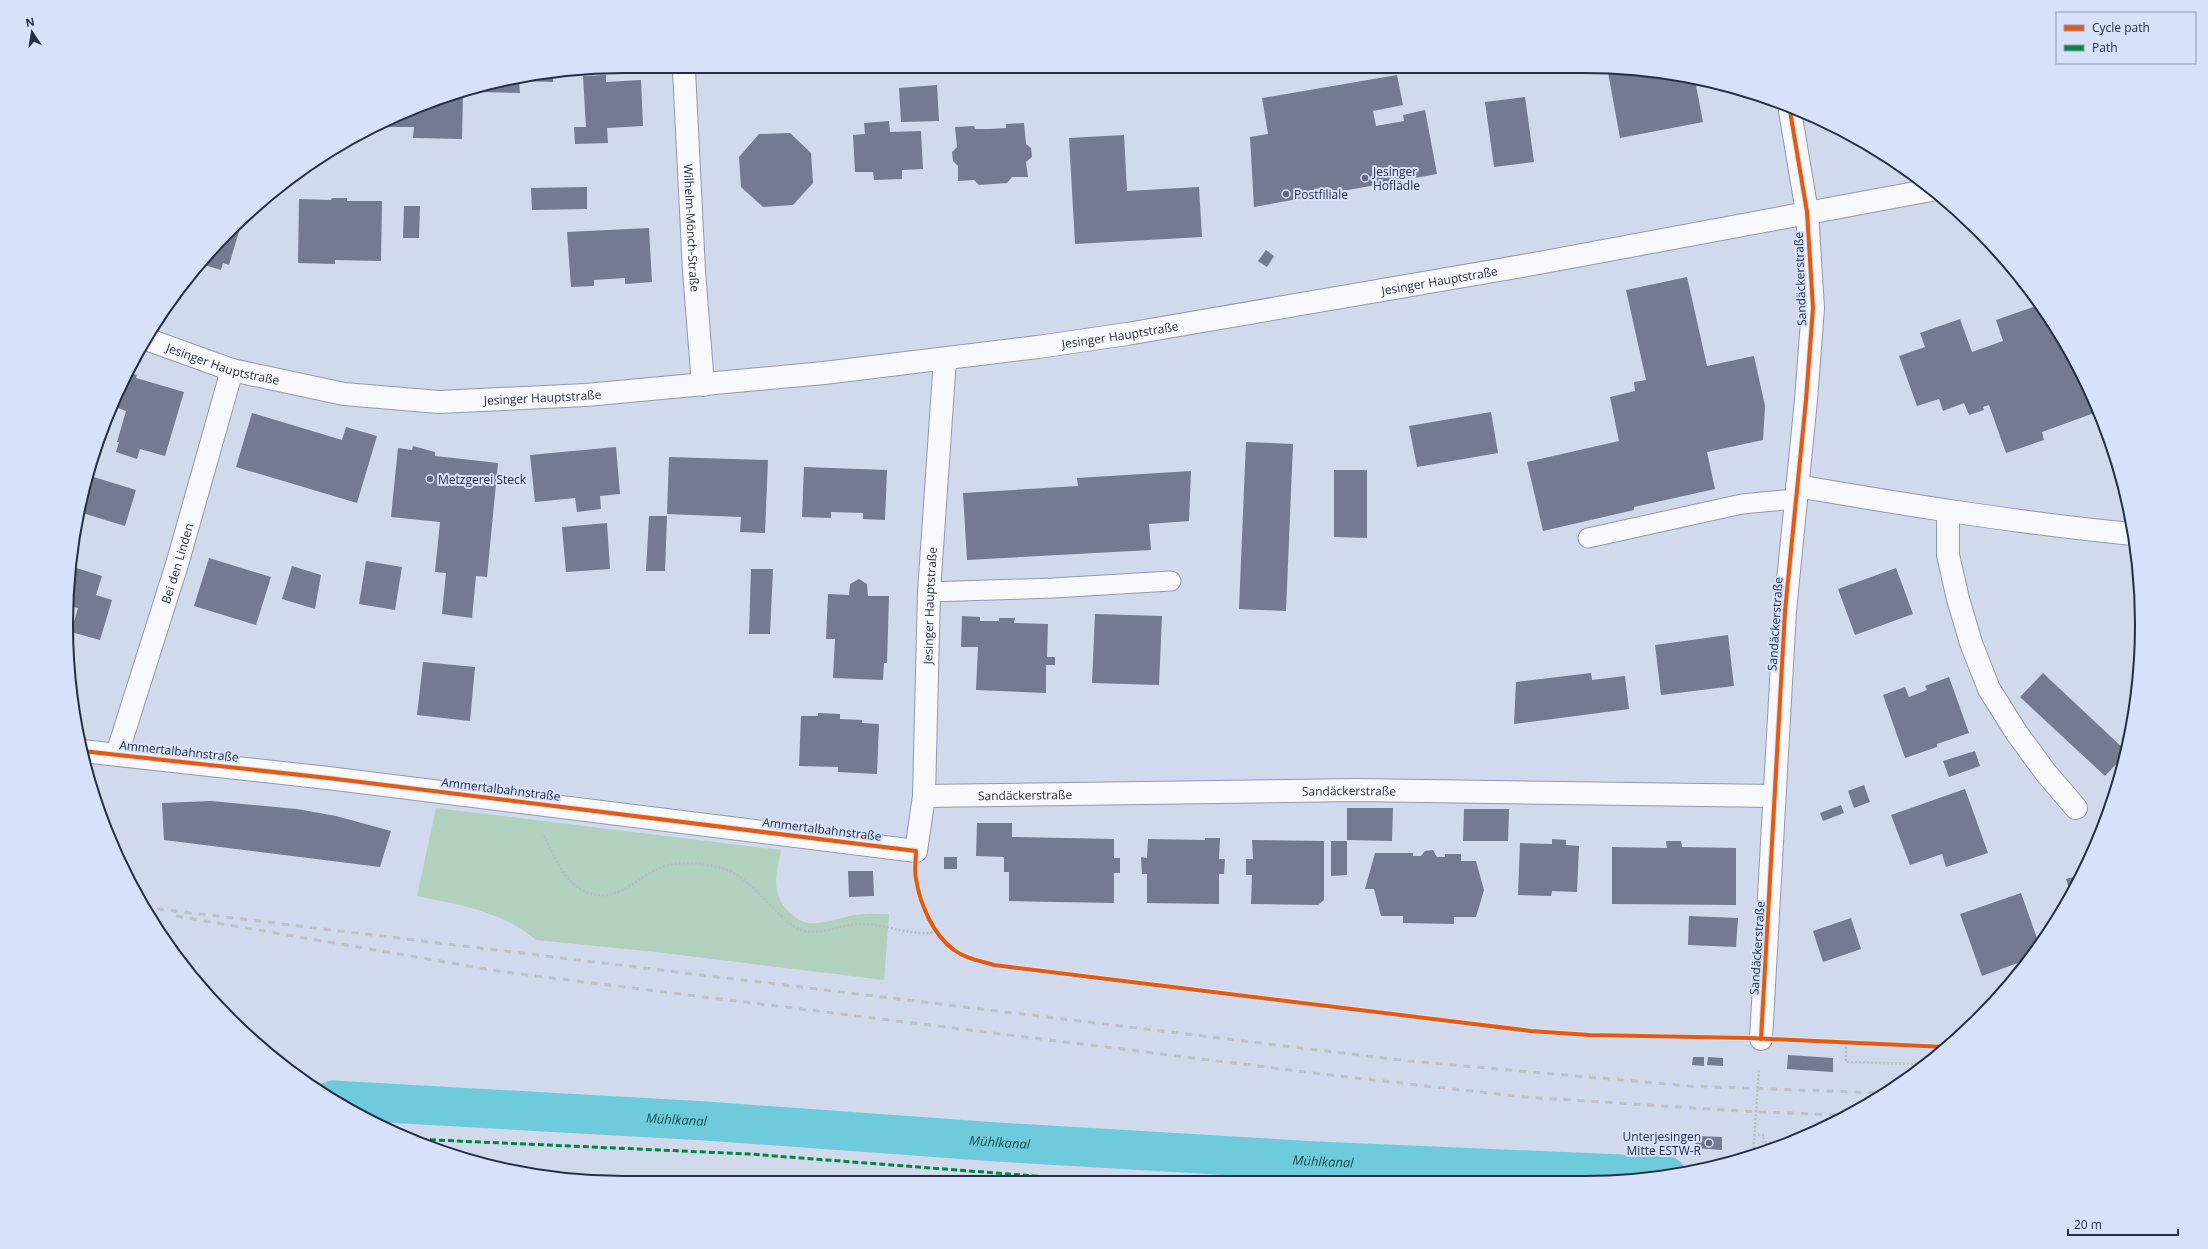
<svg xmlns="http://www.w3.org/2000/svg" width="2208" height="1249" viewBox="0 0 2208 1249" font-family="'Open Sans',sans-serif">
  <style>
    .green { fill: #b1d0be }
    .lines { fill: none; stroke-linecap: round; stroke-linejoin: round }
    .canal { stroke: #6dcbdb; stroke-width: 39 }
    .building { fill: #747a8f }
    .service-casing { stroke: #9199ab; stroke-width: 21 }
    .minor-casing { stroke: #9199ab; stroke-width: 24 }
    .primary-casing { stroke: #9199ab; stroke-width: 24 }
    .path { stroke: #b8bdc6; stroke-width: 2.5; stroke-dasharray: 2 2; stroke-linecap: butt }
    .service { stroke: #f8f9fc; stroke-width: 19 }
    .minor { stroke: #f8f9fc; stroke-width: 22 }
    .primary { stroke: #f8f9fc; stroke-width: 22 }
    .rail { stroke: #bfc1c7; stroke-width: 3; stroke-dasharray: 7 7; stroke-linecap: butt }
    .quiet { stroke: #00873e; stroke-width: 3; stroke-dasharray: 6 3; stroke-linecap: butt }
    .cycleway-casing { stroke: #d7e2fa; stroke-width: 6 }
    .cycleway { stroke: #e8590c; stroke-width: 4 }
    .poi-dot { fill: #616a7f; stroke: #d7e2fa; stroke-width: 1.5 }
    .labels { text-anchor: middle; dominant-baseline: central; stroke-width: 4; stroke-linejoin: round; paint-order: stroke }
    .poi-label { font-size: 12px; fill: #242e44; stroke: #d7e2fa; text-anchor: start }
    .street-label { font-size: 12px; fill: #242e44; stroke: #d7e2fa }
    .water-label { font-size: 13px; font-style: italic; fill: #154d54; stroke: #d7e2fa }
    .rim { fill: none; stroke: #242e44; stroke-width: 2 }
  </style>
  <rect width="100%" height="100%" fill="#d1d9ec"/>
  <path class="green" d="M 436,808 L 781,850 C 776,873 770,894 789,912 C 794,917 801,922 808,923 C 823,925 841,917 856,915 C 867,913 878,914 889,914 L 884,980 L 656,952 L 536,940 C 503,911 459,905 417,896 Z"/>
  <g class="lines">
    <path class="canal" id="s1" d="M 333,1100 L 706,1121 L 997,1142 L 1317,1161 L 1667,1176"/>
  </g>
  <g class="building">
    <path d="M 1607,67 L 1620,67 L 1695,80 L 1703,122 L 1620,138 Z"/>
    <path d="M 553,71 L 553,82 L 519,81 L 520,93 L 477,92 L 477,88 Z"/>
    <path d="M 606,75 L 606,82 L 641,80 L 643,126 L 607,128 L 608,143 L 575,144 L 574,127 L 586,127 L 583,76 Z"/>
    <path d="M 1397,75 L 1403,105 L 1373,111 L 1376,126 L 1404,121 L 1403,115 L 1425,110 L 1437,174 L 1254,207 L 1250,137 L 1268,134 L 1262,98 Z"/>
    <path d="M 937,85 L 939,121 L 901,122 L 899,88 Z"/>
    <path d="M 463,91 L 462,139 L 413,138 L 414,127 L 373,127 L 445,96 Z"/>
    <path d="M 1525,97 L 1534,162 L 1494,167 L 1485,102 Z"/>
    <path d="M 889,121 L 890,132 L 921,131 L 923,169 L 902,170 L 902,179 L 874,180 L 873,172 L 855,172 L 853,135 L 865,134 L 864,123 Z"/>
    <path d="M 1024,123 L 1026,144 L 1031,148 L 1032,157 L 1026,162 L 1028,177 L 1012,177 L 1007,183 L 979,185 L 974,180 L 958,181 L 958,166 L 953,161 L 952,152 L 957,147 L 955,127 L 974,126 L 975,129 L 990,129 L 1006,128 L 1006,124 Z"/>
    <path d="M 790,133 L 811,153 L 813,183 L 793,205 L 763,207 L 741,187 L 739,157 L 759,134 Z"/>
    <path d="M 1124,135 L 1127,191 L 1199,187 L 1202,237 L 1075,244 L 1069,138 Z"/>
    <path d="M 587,187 L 587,209 L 532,210 L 531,188 Z"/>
    <path d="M 332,198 L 347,198 L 347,201 L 382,201 L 381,261 L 335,260 L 335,264 L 298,263 L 299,199 L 331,200 Z"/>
    <path d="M 404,206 L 420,206 L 419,238 L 403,238 Z"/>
    <path d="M 243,218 L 229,265 L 223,263 L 221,270 L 201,264 L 229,230 Z"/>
    <path d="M 649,228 L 652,282 L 625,284 L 625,278 L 594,280 L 594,286 L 571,287 L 567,232 Z"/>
    <path d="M 1266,250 L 1274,256 L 1267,267 L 1258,261 Z"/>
    <path d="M 1687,277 L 1707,366 L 1754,356 L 1765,406 L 1763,440 L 1707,452 L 1715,489 L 1634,507 L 1634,510 L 1543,531 L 1527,462 L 1619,441 L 1610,397 L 1635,391 L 1634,382 L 1646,380 L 1626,290 Z"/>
    <path d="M 2039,305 L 2085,378 L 2097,412 L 2042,432 L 2044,440 L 2006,453 L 1989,405 L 1983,407 L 1984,410 L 1969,415 L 1964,403 L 1943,411 L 1939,399 L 1917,406 L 1899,356 L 1925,347 L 1920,333 L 1960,319 L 1972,352 L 2003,341 L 1996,320 Z"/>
    <path d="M 127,372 L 137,375 L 136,378 L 184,392 L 165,456 L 140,449 L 137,459 L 116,452 L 119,442 L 117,442 L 126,411 L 113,406 Z"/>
    <path d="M 1491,412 L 1498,453 L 1417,467 L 1409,426 Z"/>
    <path d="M 252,413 L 342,440 L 346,427 L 377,436 L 357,503 L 236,467 Z"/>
    <path d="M 1246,442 L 1293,444 L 1286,611 L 1239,609 Z"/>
    <path d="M 413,446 L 435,452 L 435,456 L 498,463 L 487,577 L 476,576 L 472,618 L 442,614 L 446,573 L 435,572 L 440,522 L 391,517 L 398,448 L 412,450 Z"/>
    <path d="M 616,447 L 620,494 L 600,496 L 601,509 L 577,512 L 575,498 L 535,502 L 530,455 Z"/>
    <path d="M 669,457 L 768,460 L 765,533 L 740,532 L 741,517 L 667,514 Z"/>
    <path d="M 804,467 L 887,470 L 885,520 L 863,519 L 863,513 L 831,512 L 831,518 L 802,517 Z"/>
    <path d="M 1334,470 L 1367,470 L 1367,538 L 1334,537 Z"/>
    <path d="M 1191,471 L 1189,521 L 1149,524 L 1151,550 L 967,560 L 963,493 L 1078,486 L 1077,478 Z"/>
    <path d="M 87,475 L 136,490 L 125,526 L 79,512 Z"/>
    <path d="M 649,516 L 667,516 L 665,571 L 646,571 Z"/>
    <path d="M 607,523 L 610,569 L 566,572 L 562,527 Z"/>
    <path d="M 209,558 L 271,577 L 256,625 L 194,606 Z"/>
    <path d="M 366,561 L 402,567 L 395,610 L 359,604 Z"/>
    <path d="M 70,566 L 102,576 L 96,595 L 112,600 L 100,640 L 71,632 L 78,608 L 69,606 Z"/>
    <path d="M 292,566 L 321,575 L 315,609 L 282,599 Z"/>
    <path d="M 1896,568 L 1913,614 L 1855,635 L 1838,589 Z"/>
    <path d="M 751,569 L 773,569 L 770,634 L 749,634 Z"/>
    <path d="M 859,579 L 867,584 L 868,596 L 889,596 L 887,663 L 884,663 L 883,680 L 833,678 L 835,639 L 826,639 L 828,594 L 849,595 L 850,584 Z"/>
    <path d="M 1095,614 L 1162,616 L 1159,685 L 1092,683 Z"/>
    <path d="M 962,616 L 980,617 L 980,621 L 999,621 L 999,618 L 1015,618 L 1014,623 L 1048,624 L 1047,657 L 1055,657 L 1055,665 L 1046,665 L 1046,693 L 976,690 L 978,647 L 961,647 Z"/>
    <path d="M 1728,635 L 1734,686 L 1661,695 L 1655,645 Z"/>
    <path d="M 423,662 L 475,667 L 470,721 L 417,715 Z"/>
    <path d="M 1591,673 L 1592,680 L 1625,676 L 1629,709 L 1514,724 L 1516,682 Z"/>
    <path d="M 2043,673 L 2125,750 L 2123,757 L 2105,776 L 2020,697 Z"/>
    <path d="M 1949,677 L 1969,733 L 1937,744 L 1937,747 L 1905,758 L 1883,695 L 1905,687 L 1909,697 L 1927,690 L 1925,686 Z"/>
    <path d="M 818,713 L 840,714 L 840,719 L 862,720 L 862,723 L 879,724 L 877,774 L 838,772 L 838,767 L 799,766 L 801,716 L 818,716 Z"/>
    <path d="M 1975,751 L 1980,766 L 1949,777 L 1943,761 Z"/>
    <path d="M 1864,785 L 1870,802 L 1854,808 L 1848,791 Z"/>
    <path d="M 1965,789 L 1988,853 L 1946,867 L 1942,854 L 1910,865 L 1891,815 Z"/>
    <path d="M 211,801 L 297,809 L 336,816 L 391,831 L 380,867 L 164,840 L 162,803 Z"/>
    <path d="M 1841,805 L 1844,813 L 1823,821 L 1820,813 Z"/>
    <path d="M 1347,808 L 1393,808 L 1392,841 L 1347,840 Z"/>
    <path d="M 1464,809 L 1509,809 L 1508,841 L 1463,841 Z"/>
    <path d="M 977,823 L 1012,823 L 1012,837 L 1114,839 L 1114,858 L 1120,858 L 1120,873 L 1114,873 L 1114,903 L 1009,901 L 1009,872 L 1004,872 L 1004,857 L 976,856 Z"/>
    <path d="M 1205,838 L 1220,838 L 1219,859 L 1225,859 L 1224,874 L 1219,874 L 1219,904 L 1147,903 L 1147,874 L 1142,874 L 1141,857 L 1147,858 L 1148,839 L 1205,840 Z"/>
    <path d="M 1552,839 L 1566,840 L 1566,845 L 1579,846 L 1577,892 L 1552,891 L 1551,896 L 1518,895 L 1520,843 L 1552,844 Z"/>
    <path d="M 1252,840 L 1324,841 L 1324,900 L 1318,905 L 1251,904 L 1252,875 L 1246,875 L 1246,859 L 1253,859 Z"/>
    <path d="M 1331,841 L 1347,841 L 1347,875 L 1331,876 Z"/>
    <path d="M 1666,841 L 1681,841 L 1682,847 L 1736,848 L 1736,905 L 1612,904 L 1612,847 L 1667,848 Z"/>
    <path d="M 1433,850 L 1437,857 L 1445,857 L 1445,854 L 1461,854 L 1461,861 L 1476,861 L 1484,890 L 1476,917 L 1454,917 L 1454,924 L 1403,923 L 1403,916 L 1381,916 L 1374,889 L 1365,889 L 1375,853 L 1413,853 L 1413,856 L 1421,856 L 1425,851 Z"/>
    <rect x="944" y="857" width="13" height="12"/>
    <path d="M 848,871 L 873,871 L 874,896 L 849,897 Z"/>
    <path d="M 2080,875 L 2078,881 L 2071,894 L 2066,879 Z"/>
    <path d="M 2021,893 L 2038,941 L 2023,961 L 1982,976 L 1960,914 Z"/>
    <path d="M 1689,916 L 1738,918 L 1736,947 L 1688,945 Z"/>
    <path d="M 1851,918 L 1861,949 L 1823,962 L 1813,931 Z"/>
    <path d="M 1788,1055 L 1833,1058 L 1833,1072 L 1787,1069 Z"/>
    <path d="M 1693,1057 L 1704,1057 L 1704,1066 L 1692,1065 Z"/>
    <path d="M 1708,1057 L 1723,1058 L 1723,1066 L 1707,1065 Z"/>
    <path d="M 1696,1136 L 1722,1137 L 1722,1150 L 1695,1148 Z"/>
  </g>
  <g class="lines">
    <defs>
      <g id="service">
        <path d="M 1588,538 L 1742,504 L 1795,499"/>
        <path d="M 929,592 L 1053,588 L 1171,581"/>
      </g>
      <g id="minor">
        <path id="s2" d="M 684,70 L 694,271 L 703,385"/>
        <path d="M 1797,486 C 1908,505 2019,523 2132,534"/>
        <path d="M 1948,512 L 1948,555 L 1958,599 L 1971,643 L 1989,689 L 2016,732 L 2046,773 L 2076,808"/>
        <path id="s3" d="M 82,751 L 328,778 L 916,851 L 924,796 L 929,592 L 945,359"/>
        <path id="s4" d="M 117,754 L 178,561 L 232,370"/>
        <path id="s5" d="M 924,796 L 1356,790 L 1774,796"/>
        <path d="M 1761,1039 L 1785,611 L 1806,400 L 1813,308 L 1807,212 L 1790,111"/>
      </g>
      <g id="primary">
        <path id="s6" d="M 146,339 L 232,370 L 344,394 L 439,402 L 586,395 L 824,373 L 1038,347 L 1127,334 L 1528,265 L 1931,190"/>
      </g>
    </defs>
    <use href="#service" class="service-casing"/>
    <use href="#minor" class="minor-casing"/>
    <use href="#primary" class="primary-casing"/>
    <g class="path">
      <path d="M 544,836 C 554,854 563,880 582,890 C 616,907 634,878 662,867 C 678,861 696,863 713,866 C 749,871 767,910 797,928 C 817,939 842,923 862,924 C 888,924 910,937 937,932"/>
      <path d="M 1846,1043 L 1846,1062 L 1924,1064"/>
      <path d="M 1754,1135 L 1764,1135 L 1763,1143 L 1790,1140"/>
      <path d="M 1753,1156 L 1759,1069"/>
    </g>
    <use href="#service" class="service"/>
    <use href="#minor" class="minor"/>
    <use href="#primary" class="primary"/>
    <g class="rail">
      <path d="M 143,907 L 1408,1061 L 1689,1086 L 1885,1093"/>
      <path d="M 176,916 L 504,972 L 1338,1076 L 1524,1097 L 1756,1112 L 1840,1115"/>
    </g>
    <path class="quiet" d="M 412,1139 L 749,1154 L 1087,1180"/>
    <defs>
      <g id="cycleway">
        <path d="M 82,751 L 328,778 L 916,851 C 916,860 914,870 916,879 C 920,904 933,935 954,950 C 966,959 981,961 994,965 L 1531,1031 L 1589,1035 L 1749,1038 L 1945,1047"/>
        <path d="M 1761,1039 L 1785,611 L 1806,400 L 1813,308 L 1807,212 L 1790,111"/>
      </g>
    </defs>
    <use href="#cycleway" class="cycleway-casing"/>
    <use href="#cycleway" class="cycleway"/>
  </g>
  <g class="poi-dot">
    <circle cx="1365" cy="178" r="4"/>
    <circle cx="1286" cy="194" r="4"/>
    <circle cx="430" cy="479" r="4"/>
    <circle cx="1709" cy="1143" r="4"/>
  </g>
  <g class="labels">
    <g class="poi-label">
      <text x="1373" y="171">Jesinger<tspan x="1373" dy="14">Hoflädle</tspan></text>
      <text x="1294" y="194">Postfiliale</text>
      <text x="438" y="479">Metzgerei Steck</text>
      <text x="1701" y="1136" text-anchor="end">Unterjesingen<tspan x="1701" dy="14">Mitte ESTW-R</tspan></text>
    </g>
    <g class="street-label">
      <text stroke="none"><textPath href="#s2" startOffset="158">Wilhelm-Mönch-Straße</textPath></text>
      <text transform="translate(1800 279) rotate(-92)">Sandäckerstraße</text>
      <text stroke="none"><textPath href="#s6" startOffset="1310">Jesinger Hauptstraße</textPath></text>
      <text stroke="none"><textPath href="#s6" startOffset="986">Jesinger Hauptstraße</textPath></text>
      <text stroke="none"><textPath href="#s6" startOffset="81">Jesinger Hauptstraße</textPath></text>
      <text stroke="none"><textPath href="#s6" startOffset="405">Jesinger Hauptstraße</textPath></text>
      <text stroke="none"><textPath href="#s4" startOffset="200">Bei den Linden</textPath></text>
      <text stroke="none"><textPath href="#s3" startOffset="1086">Jesinger Hauptstraße</textPath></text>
      <text transform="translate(1775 624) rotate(-86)">Sandäckerstraße</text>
      <text transform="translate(179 751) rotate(6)">Ammertalbahnstraße</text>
      <text transform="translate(501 789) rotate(7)">Ammertalbahnstraße</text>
      <text stroke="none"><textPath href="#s5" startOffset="425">Sandäckerstraße</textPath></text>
      <text stroke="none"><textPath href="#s5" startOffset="101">Sandäckerstraße</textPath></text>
      <text transform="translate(822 829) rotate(7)">Ammertalbahnstraße</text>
      <text transform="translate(1757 948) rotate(-86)">Sandäckerstraße</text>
    </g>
    <g class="water-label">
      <text stroke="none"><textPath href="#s1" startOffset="344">Mühlkanal</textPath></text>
      <text stroke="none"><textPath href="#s1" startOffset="668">Mühlkanal</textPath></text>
      <text stroke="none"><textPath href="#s1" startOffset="992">Mühlkanal</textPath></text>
    </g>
  </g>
  <path d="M0 0H2208V1249H0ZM624 73H1584A551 551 0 0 1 2135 624V625A551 551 0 0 1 1584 1176H624A551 551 0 0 1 73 625V624A551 551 0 0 1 624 73Z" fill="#d7e2fa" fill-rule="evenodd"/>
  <path class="rim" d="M624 73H1584A551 551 0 0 1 2135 624V625A551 551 0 0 1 1584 1176H624A551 551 0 0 1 73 625V624A551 551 0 0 1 624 73Z"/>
  <rect x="2056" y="12" width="140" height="52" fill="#d7e2fa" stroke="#8f9ab1"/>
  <rect x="2064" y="25" width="20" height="6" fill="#e8590c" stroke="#8f9ab1"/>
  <text x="2092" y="32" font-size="12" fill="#242e44">Cycle path</text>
  <rect x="2064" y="45" width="20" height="6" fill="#00873e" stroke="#8f9ab1"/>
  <text x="2092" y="52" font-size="12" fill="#242e44">Path</text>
  <g transform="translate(32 32) rotate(348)" stroke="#d7e2fa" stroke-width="3" paint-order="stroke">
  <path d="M0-3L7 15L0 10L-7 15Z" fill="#242e44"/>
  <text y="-6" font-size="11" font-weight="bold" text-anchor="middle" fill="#242e44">N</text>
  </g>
  <path d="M2068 1229v6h110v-6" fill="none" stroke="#242e44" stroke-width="2"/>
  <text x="2074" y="1229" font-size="12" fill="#242e44" stroke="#d7e2fa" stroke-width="3" paint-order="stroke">20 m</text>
</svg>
